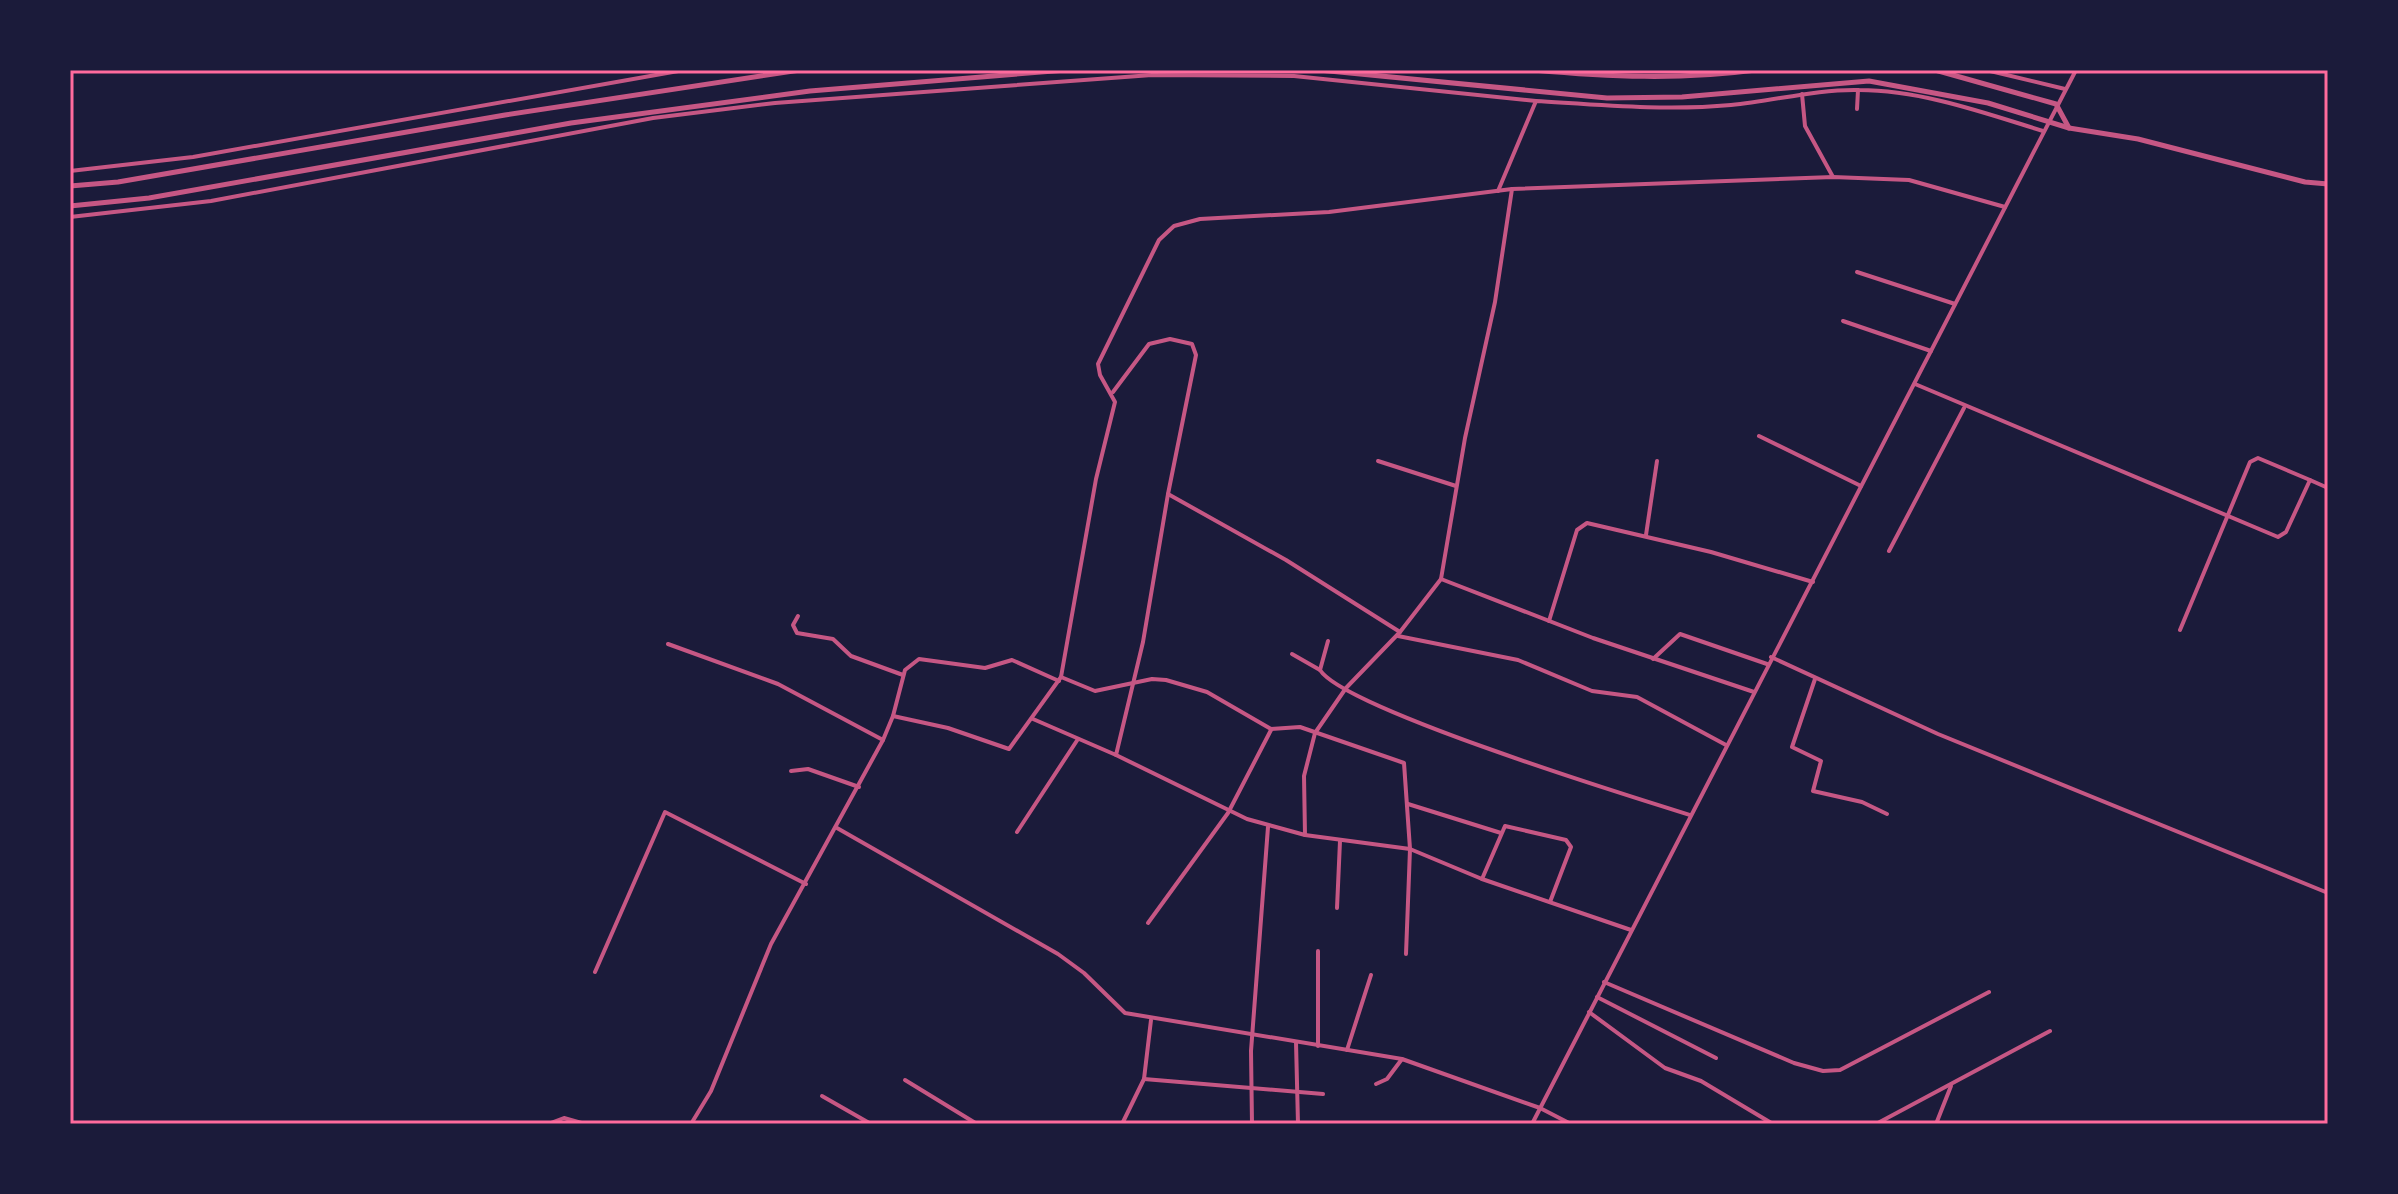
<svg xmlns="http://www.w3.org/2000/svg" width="2398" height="1194" viewBox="0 0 2398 1194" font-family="'Fira Sans',sans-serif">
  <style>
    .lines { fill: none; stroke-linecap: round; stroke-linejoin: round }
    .minor { stroke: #c65784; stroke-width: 4 }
    .tertiary { stroke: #c65784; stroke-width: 5 }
    .neatline { fill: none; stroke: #ff6b9d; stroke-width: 3 }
  </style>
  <rect width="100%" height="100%" fill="#1b1b3a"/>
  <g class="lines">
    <g class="minor">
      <path d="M 1986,70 L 2065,89"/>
      <path d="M 1802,94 L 1805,126 L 1833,177"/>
      <path d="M 1857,109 L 1858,90"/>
      <path d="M 70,171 L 193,157 L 684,70"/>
      <path d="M 1498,191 L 1536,101 C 1601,105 1666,111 1731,105 C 1774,101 1816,89 1859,90 C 1921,90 1985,113 2043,131"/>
      <path d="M 70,217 L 211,201 L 653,118 L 775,103 L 1152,75 L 1294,76 L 1536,101"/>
      <path d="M 1857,272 L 1955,304"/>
      <path d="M 1843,321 L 1931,351"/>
      <path d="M 1915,384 L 2278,537 L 2286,532 L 2310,480 L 2328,488"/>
      <path d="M 1113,392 L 1149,344 L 1170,339 L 1192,344 L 1196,355 L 1168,494 L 1286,560 L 1400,632"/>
      <path d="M 1759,436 L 1861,486"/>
      <path d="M 1378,461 L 1456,486"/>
      <path d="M 1646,535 L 1657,461"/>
      <path d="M 1889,551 L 1964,408"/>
      <path d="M 1441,579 L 1593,638 L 1754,692"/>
      <path d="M 798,616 L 793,625 L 797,633 L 833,639 L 851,656 L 903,675"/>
      <path d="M 1549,621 L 1577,530 L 1587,523 L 1711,552 L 1813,582"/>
      <path d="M 2180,630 L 2250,462 L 2258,458 L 2310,480"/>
      <path d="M 1398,636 L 1518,660 L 1592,691 L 1637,697 L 1726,745"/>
      <path d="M 1328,641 L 1320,670 C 1344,708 1632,797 1690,815"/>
      <path d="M 668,644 L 778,684 L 883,740 L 771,944 L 711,1091 L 691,1124"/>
      <path d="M 1292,654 L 1320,670"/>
      <path d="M 1771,657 L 1938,734 L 2328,893"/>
      <path d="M 1653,659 L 1680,634 L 1767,664"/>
      <path d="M 1061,677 L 1095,691 L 1152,679 L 1166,680 L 1207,692 L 1271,729 L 1300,727 L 1404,763 L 1410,849 L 1406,954"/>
      <path d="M 1815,679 L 1792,747 L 1821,761 L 1813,791 L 1862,802 L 1887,814"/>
      <path d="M 893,716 L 905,670 L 919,659 L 985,668 L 1012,660 L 1059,681"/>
      <path d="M 1033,719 L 1116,755 L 1143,642 L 1168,494"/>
      <path d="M 883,740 L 893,716 L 948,728 L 1009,749 L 1061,677 L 1096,479 L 1115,402 L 1100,375 L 1098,364 L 1159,240 L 1174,226 L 1200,219 L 1329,212 L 1512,189 L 1833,177 L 1909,180 L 2005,207"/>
      <path d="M 1116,755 L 1247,819 L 1305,835 L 1410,849 L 1482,879 L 1631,930"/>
      <path d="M 791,771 L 808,769 L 859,787"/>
      <path d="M 1408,804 L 1501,833"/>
      <path d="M 837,828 L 1058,954 L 1084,973 L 1125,1013 L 1402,1059 L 1540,1108 L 1571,1124"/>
      <path d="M 1017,832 L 1078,739"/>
      <path d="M 1305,835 L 1304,776 L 1315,733 L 1346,688 L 1400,632 L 1441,579 L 1465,438 L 1495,302 L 1512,189"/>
      <path d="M 1482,879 L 1505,826 L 1566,840 L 1571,847 L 1550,902"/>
      <path d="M 1337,908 L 1340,841"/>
      <path d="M 1148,923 L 1228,813 L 1271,730"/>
      <path d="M 595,972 L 665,812 L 806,884"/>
      <path d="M 1604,982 L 1794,1063 L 1823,1071 L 1840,1070 L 1989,992"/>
      <path d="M 1597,997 L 1716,1058"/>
      <path d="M 1589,1012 L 1665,1068 L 1701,1081 L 1773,1124"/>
      <path d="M 1296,1042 L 1298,1124"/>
      <path d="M 1318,1046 L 1318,951"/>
      <path d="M 1347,1050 L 1371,975"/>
      <path d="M 1144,1079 L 1323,1094"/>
      <path d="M 905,1080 L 977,1124"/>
      <path d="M 1376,1084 L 1387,1079 L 1402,1059"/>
      <path d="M 822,1096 L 871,1124"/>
      <path d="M 548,1124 L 564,1118 L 585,1124"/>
      <path d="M 1122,1124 L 1144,1079 L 1151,1020"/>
      <path d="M 1252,1124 L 1251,1051 L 1268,827"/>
      <path d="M 1532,1124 L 2076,70"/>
      <path d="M 1876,1124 L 2050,1031"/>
      <path d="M 1936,1124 L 1951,1086"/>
    </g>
    <g class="tertiary">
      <path d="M 1319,70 L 1607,98 L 1682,97 L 1869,81 L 1988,103 L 2069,128 L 2138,139 L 2305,182 L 2328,184"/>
      <path d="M 1534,70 C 1608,77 1681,80 1756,70"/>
      <path d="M 1935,70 L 2056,104 L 2069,128"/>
      <path d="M 70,186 L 118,182 L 505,115 L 800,70"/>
      <path d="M 70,206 L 149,198 L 571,123 L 810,91 L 1066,70"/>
    </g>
  </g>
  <rect width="2398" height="1194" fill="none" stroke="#1b1b3a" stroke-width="144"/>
  <rect x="72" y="72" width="2254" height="1050" class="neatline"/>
</svg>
